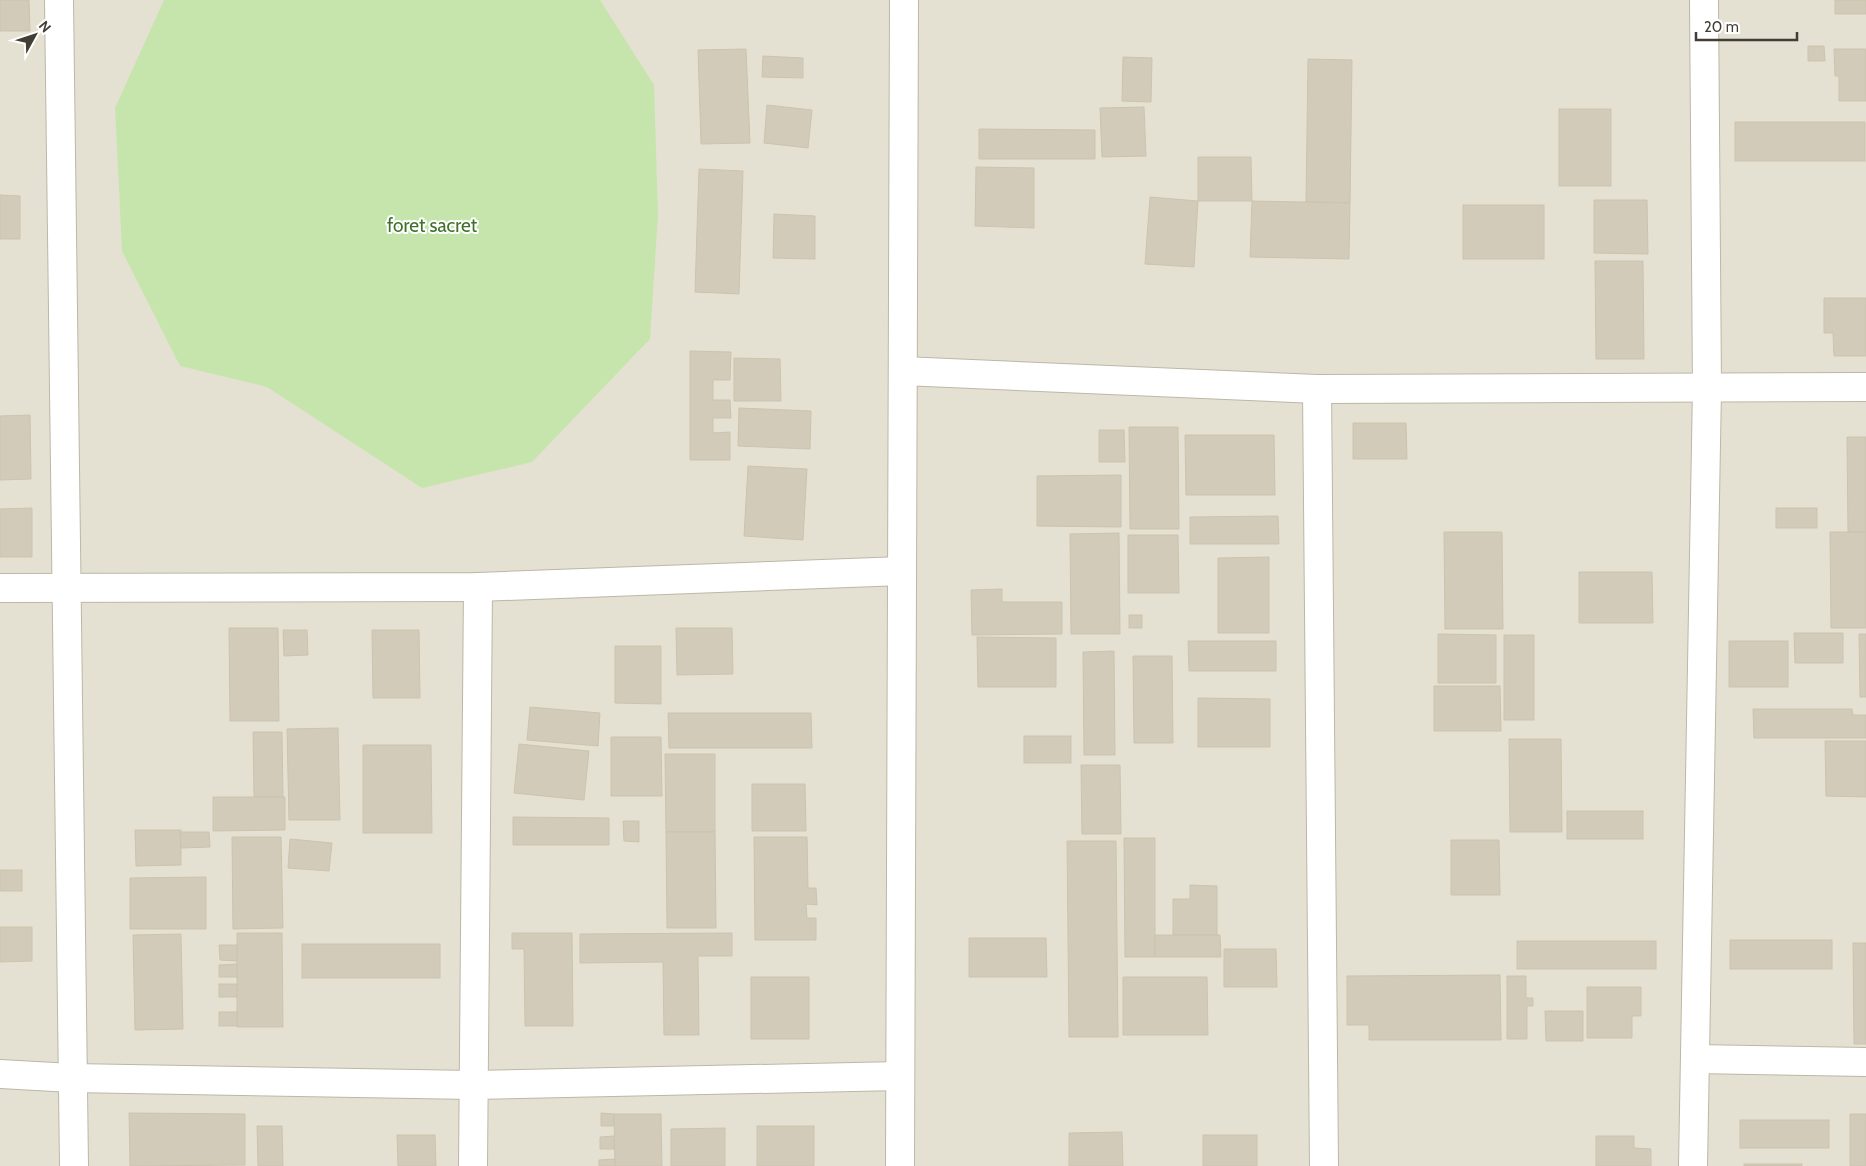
<svg xmlns="http://www.w3.org/2000/svg" width="1866" height="1166" viewBox="0 0 1866 1166" font-family="Cabin,sans-serif">
  <style>
    .residential { fill: #e5e1d2 }
    .green { fill: #c6e5ad }
    .building { fill: #d2cbb9; stroke: #cdc3ad }
    .lines { fill: none; stroke-linecap: round; stroke-linejoin: round }
    .street-casing { stroke: #bcb7a7; stroke-width: 30 }
    .street { stroke: #fff; stroke-width: 28 }
    .labels { text-anchor: middle; dominant-baseline: central; stroke-width: 4; stroke-linejoin: round; paint-order: stroke }
    .park-label { font-size: 19px; fill: #3e7229; stroke: #fff }
  </style>
  <rect width="100%" height="100%" fill="#f1eee3"/>
  <rect class="residential" x="0" y="0" width="1866" height="1166"/>
  <path class="green" d="M 164,0 L 600,0 L 654,85 L 658,215 L 650,339 L 532,462 L 422,488 L 267,387 L 180,366 L 122,251 L 115,108 Z"/>
  <g class="building">
    <path d="M 0,0 L 29,0 L 30,31 L 0,31 Z"/>
    <rect x="1835" y="0" width="31" height="14"/>
    <path d="M 1808,46 L 1824,46 L 1825,61 L 1808,61 Z"/>
    <path d="M 746,49 L 750,143 L 701,144 L 698,50 Z"/>
    <path d="M 1834,49 L 1866,49 L 1866,101 L 1839,101 L 1839,76 L 1835,76 Z"/>
    <path d="M 763,56 L 803,58 L 803,78 L 762,77 Z"/>
    <path d="M 1123,57 L 1152,58 L 1151,102 L 1122,101 Z"/>
    <path d="M 1308,59 L 1352,60 L 1350,203 L 1306,202 Z"/>
    <path d="M 767,105 L 812,110 L 808,148 L 764,143 Z"/>
    <path d="M 1144,107 L 1146,156 L 1102,157 L 1100,108 Z"/>
    <rect x="1559" y="109" width="52" height="77"/>
    <rect x="1735" y="122" width="130" height="39"/>
    <path d="M 979,129 L 1095,130 L 1095,159 L 979,159 Z"/>
    <path d="M 1198,157 L 1251,157 L 1252,201 L 1198,201 Z"/>
    <path d="M 976,167 L 1034,168 L 1034,228 L 975,226 Z"/>
    <path d="M 699,169 L 743,171 L 739,294 L 695,292 Z"/>
    <path d="M 0,195 L 20,196 L 20,239 L 0,239 Z"/>
    <path d="M 1150,197 L 1198,201 L 1194,267 L 1145,264 Z"/>
    <path d="M 1594,200 L 1647,200 L 1648,254 L 1594,253 Z"/>
    <path d="M 1252,201 L 1350,203 L 1349,259 L 1250,257 Z"/>
    <rect x="1463" y="205" width="81" height="54"/>
    <path d="M 774,214 L 815,216 L 815,259 L 773,258 Z"/>
    <path d="M 1595,261 L 1643,261 L 1644,359 L 1596,359 Z"/>
    <path d="M 1824,298 L 1866,298 L 1866,356 L 1834,356 L 1833,333 L 1824,333 Z"/>
    <path d="M 690,351 L 731,352 L 730,380 L 713,380 L 713,400 L 730,400 L 731,418 L 713,418 L 713,433 L 730,432 L 730,460 L 690,460 Z"/>
    <path d="M 734,358 L 780,359 L 781,401 L 734,401 Z"/>
    <path d="M 739,408 L 811,411 L 810,449 L 738,446 Z"/>
    <path d="M 30,415 L 31,479 L 0,480 L 0,416 Z"/>
    <path d="M 1353,423 L 1406,423 L 1407,459 L 1353,459 Z"/>
    <path d="M 1129,427 L 1178,427 L 1179,529 L 1130,529 Z"/>
    <path d="M 1099,430 L 1124,430 L 1125,462 L 1099,462 Z"/>
    <path d="M 1185,435 L 1274,435 L 1275,495 L 1186,495 Z"/>
    <path d="M 1847,437 L 1866,437 L 1866,532 L 1848,532 Z"/>
    <path d="M 748,466 L 807,469 L 803,540 L 744,536 Z"/>
    <path d="M 1121,475 L 1121,527 L 1037,526 L 1037,476 Z"/>
    <path d="M 32,508 L 32,557 L 0,557 L 0,509 Z"/>
    <rect x="1776" y="508" width="41" height="20"/>
    <path d="M 1278,516 L 1279,544 L 1190,544 L 1190,517 Z"/>
    <path d="M 1444,532 L 1502,532 L 1503,629 L 1445,629 Z"/>
    <path d="M 1830,532 L 1866,532 L 1866,628 L 1831,628 Z"/>
    <path d="M 1119,533 L 1120,634 L 1071,634 L 1070,534 Z"/>
    <path d="M 1128,535 L 1178,535 L 1179,593 L 1128,593 Z"/>
    <path d="M 1269,557 L 1269,633 L 1218,633 L 1218,558 Z"/>
    <path d="M 1579,572 L 1652,572 L 1653,623 L 1579,623 Z"/>
    <path d="M 1002,589 L 1002,602 L 1062,602 L 1062,634 L 972,635 L 971,590 Z"/>
    <rect x="1129" y="615" width="13" height="13"/>
    <path d="M 229,628 L 278,628 L 279,721 L 230,721 Z"/>
    <path d="M 676,628 L 732,628 L 733,674 L 677,675 Z"/>
    <path d="M 283,630 L 307,630 L 308,655 L 284,656 Z"/>
    <path d="M 372,630 L 419,630 L 420,698 L 373,698 Z"/>
    <path d="M 1794,633 L 1843,633 L 1843,663 L 1795,663 Z"/>
    <path d="M 1438,634 L 1496,635 L 1496,683 L 1438,683 Z"/>
    <path d="M 1859,634 L 1866,634 L 1866,697 L 1860,697 Z"/>
    <rect x="1504" y="635" width="30" height="85"/>
    <path d="M 977,637 L 1056,638 L 1056,687 L 978,687 Z"/>
    <path d="M 1188,641 L 1276,641 L 1276,671 L 1189,671 Z"/>
    <rect x="1729" y="641" width="59" height="46"/>
    <path d="M 615,646 L 661,646 L 661,704 L 615,703 Z"/>
    <path d="M 1114,651 L 1115,755 L 1084,755 L 1083,652 Z"/>
    <path d="M 1133,656 L 1172,656 L 1173,743 L 1134,743 Z"/>
    <path d="M 1434,686 L 1500,686 L 1501,731 L 1434,731 Z"/>
    <path d="M 1198,698 L 1270,699 L 1270,747 L 1198,747 Z"/>
    <path d="M 530,707 L 600,713 L 598,746 L 527,740 Z"/>
    <path d="M 1753,709 L 1852,709 L 1853,715 L 1866,715 L 1866,738 L 1754,738 Z"/>
    <path d="M 668,713 L 811,713 L 812,748 L 669,748 Z"/>
    <path d="M 338,728 L 340,820 L 289,820 L 287,729 Z"/>
    <path d="M 253,732 L 282,732 L 283,797 L 254,797 Z"/>
    <rect x="1024" y="736" width="47" height="27"/>
    <path d="M 611,737 L 661,737 L 662,796 L 611,796 Z"/>
    <path d="M 1509,739 L 1561,739 L 1562,832 L 1510,832 Z"/>
    <path d="M 1825,741 L 1866,741 L 1866,797 L 1826,796 Z"/>
    <path d="M 519,744 L 589,751 L 584,800 L 514,793 Z"/>
    <path d="M 363,745 L 431,745 L 432,833 L 363,833 Z"/>
    <path d="M 665,754 L 715,754 L 715,832 L 666,832 Z"/>
    <path d="M 1081,765 L 1120,765 L 1121,834 L 1082,834 Z"/>
    <path d="M 752,784 L 805,784 L 806,831 L 752,831 Z"/>
    <path d="M 213,797 L 285,797 L 285,830 L 213,831 Z"/>
    <rect x="1567" y="811" width="76" height="28"/>
    <path d="M 513,817 L 609,818 L 609,845 L 513,845 Z"/>
    <path d="M 623,821 L 639,821 L 639,842 L 624,841 Z"/>
    <path d="M 135,830 L 181,830 L 181,865 L 136,866 Z"/>
    <path d="M 180,832 L 209,832 L 210,847 L 181,848 Z"/>
    <path d="M 666,832 L 715,832 L 716,928 L 667,928 Z"/>
    <path d="M 232,837 L 281,837 L 283,928 L 233,929 Z"/>
    <path d="M 754,837 L 807,837 L 808,888 L 816,888 L 817,905 L 806,904 L 807,918 L 816,918 L 816,940 L 755,940 Z"/>
    <path d="M 1124,838 L 1155,838 L 1155,957 L 1125,957 Z"/>
    <path d="M 290,839 L 332,843 L 329,871 L 288,868 Z"/>
    <path d="M 1451,840 L 1499,840 L 1500,895 L 1451,895 Z"/>
    <path d="M 1067,841 L 1116,841 L 1118,1037 L 1069,1037 Z"/>
    <rect x="0" y="870" width="22" height="21"/>
    <path d="M 206,877 L 206,929 L 130,929 L 130,878 Z"/>
    <path d="M 1190,885 L 1217,886 L 1217,935 L 1173,935 L 1173,899 L 1190,899 Z"/>
    <path d="M 0,927 L 32,927 L 32,961 L 0,962 Z"/>
    <path d="M 237,933 L 282,933 L 283,1027 L 237,1027 Z"/>
    <path d="M 512,933 L 572,933 L 573,1026 L 525,1026 L 524,949 L 512,949 Z"/>
    <path d="M 732,933 L 732,956 L 698,956 L 699,1035 L 664,1035 L 663,962 L 580,963 L 580,934 Z"/>
    <path d="M 181,934 L 183,1029 L 135,1030 L 133,935 Z"/>
    <path d="M 1155,935 L 1220,935 L 1221,957 L 1155,957 Z"/>
    <path d="M 969,938 L 1046,938 L 1047,977 L 969,977 Z"/>
    <rect x="1730" y="940" width="102" height="29"/>
    <rect x="1517" y="941" width="139" height="28"/>
    <path d="M 1853,943 L 1866,943 L 1866,1044 L 1854,1044 Z"/>
    <rect x="302" y="944" width="138" height="34"/>
    <path d="M 219,945 L 237,945 L 237,961 L 220,960 Z"/>
    <path d="M 1224,949 L 1276,949 L 1277,987 L 1224,987 Z"/>
    <path d="M 237,964 L 237,977 L 219,977 L 219,965 Z"/>
    <path d="M 1500,975 L 1501,1040 L 1369,1040 L 1369,1025 L 1347,1025 L 1347,976 Z"/>
    <path d="M 1507,976 L 1526,976 L 1526,998 L 1533,998 L 1533,1006 L 1527,1006 L 1527,1039 L 1507,1039 Z"/>
    <rect x="751" y="977" width="58" height="62"/>
    <path d="M 1123,977 L 1207,977 L 1208,1035 L 1123,1035 Z"/>
    <rect x="219" y="984" width="18" height="13"/>
    <path d="M 1587,987 L 1641,987 L 1641,1016 L 1632,1016 L 1632,1038 L 1587,1038 Z"/>
    <path d="M 1545,1011 L 1583,1011 L 1583,1041 L 1546,1041 Z"/>
    <rect x="219" y="1012" width="18" height="14"/>
    <path d="M 129,1113 L 245,1114 L 245,1165 L 130,1166 Z"/>
    <path d="M 601,1113 L 614,1114 L 614,1126 L 601,1126 Z"/>
    <path d="M 614,1114 L 661,1114 L 662,1166 L 615,1166 Z"/>
    <rect x="1850" y="1114" width="16" height="52"/>
    <rect x="1740" y="1120" width="89" height="28"/>
    <path d="M 257,1126 L 282,1126 L 283,1166 L 258,1166 Z"/>
    <rect x="757" y="1126" width="57" height="40"/>
    <path d="M 725,1128 L 725,1166 L 671,1166 L 671,1129 Z"/>
    <path d="M 1122,1132 L 1123,1166 L 1069,1166 L 1069,1133 Z"/>
    <path d="M 397,1135 L 435,1135 L 436,1166 L 398,1166 Z"/>
    <rect x="1203" y="1135" width="54" height="31"/>
    <path d="M 614,1136 L 614,1149 L 600,1149 L 600,1137 Z"/>
    <path d="M 1596,1136 L 1634,1136 L 1634,1148 L 1651,1149 L 1651,1166 L 1596,1166 Z"/>
    <path d="M 615,1159 L 615,1166 L 599,1166 L 599,1160 Z"/>
    <rect x="1744" y="1164" width="58" height="2"/>
  </g>
  <g class="lines">
    <defs>
      <g id="street">
        <path d="M 59,0 L 74,1166"/>
        <path d="M 903,371 L 1317,389 L 1866,387"/>
        <path d="M 1317,389 L 1324,1166"/>
        <path d="M 0,588 L 478,587 L 902,571"/>
        <path d="M 1695,1059 L 1866,1062"/>
        <path d="M 0,1074 L 72,1078 L 473,1085 L 900,1076"/>
        <path d="M 473,1166 L 478,587"/>
        <path d="M 900,1166 L 904,0"/>
        <path d="M 1693,1166 L 1707,388 L 1704,0"/>
      </g>
    </defs>
    <use href="#street" class="street-casing"/>
    <use href="#street" class="street"/>
  </g>
  <g class="labels">
    <g class="park-label">
      <text x="432" y="225">foret sacret</text>
    </g>
  </g>
  <g transform="translate(35 35) rotate(50)" stroke="#ffffff" stroke-width="4" paint-order="stroke">
  <path d="M0-4L9 19L0 12L-9 19Z" fill="#433e34"/>
  <text y="-8" font-size="14" font-weight="bold" text-anchor="middle" fill="#433e34">N</text>
  </g>
  <path d="M1696 32v8h101v-8" fill="none" stroke="#433e34" stroke-width="2.5"/>
  <text x="1704" y="32" font-size="15" fill="#433e34" stroke="#ffffff" stroke-width="4" paint-order="stroke">20 m</text>
</svg>
